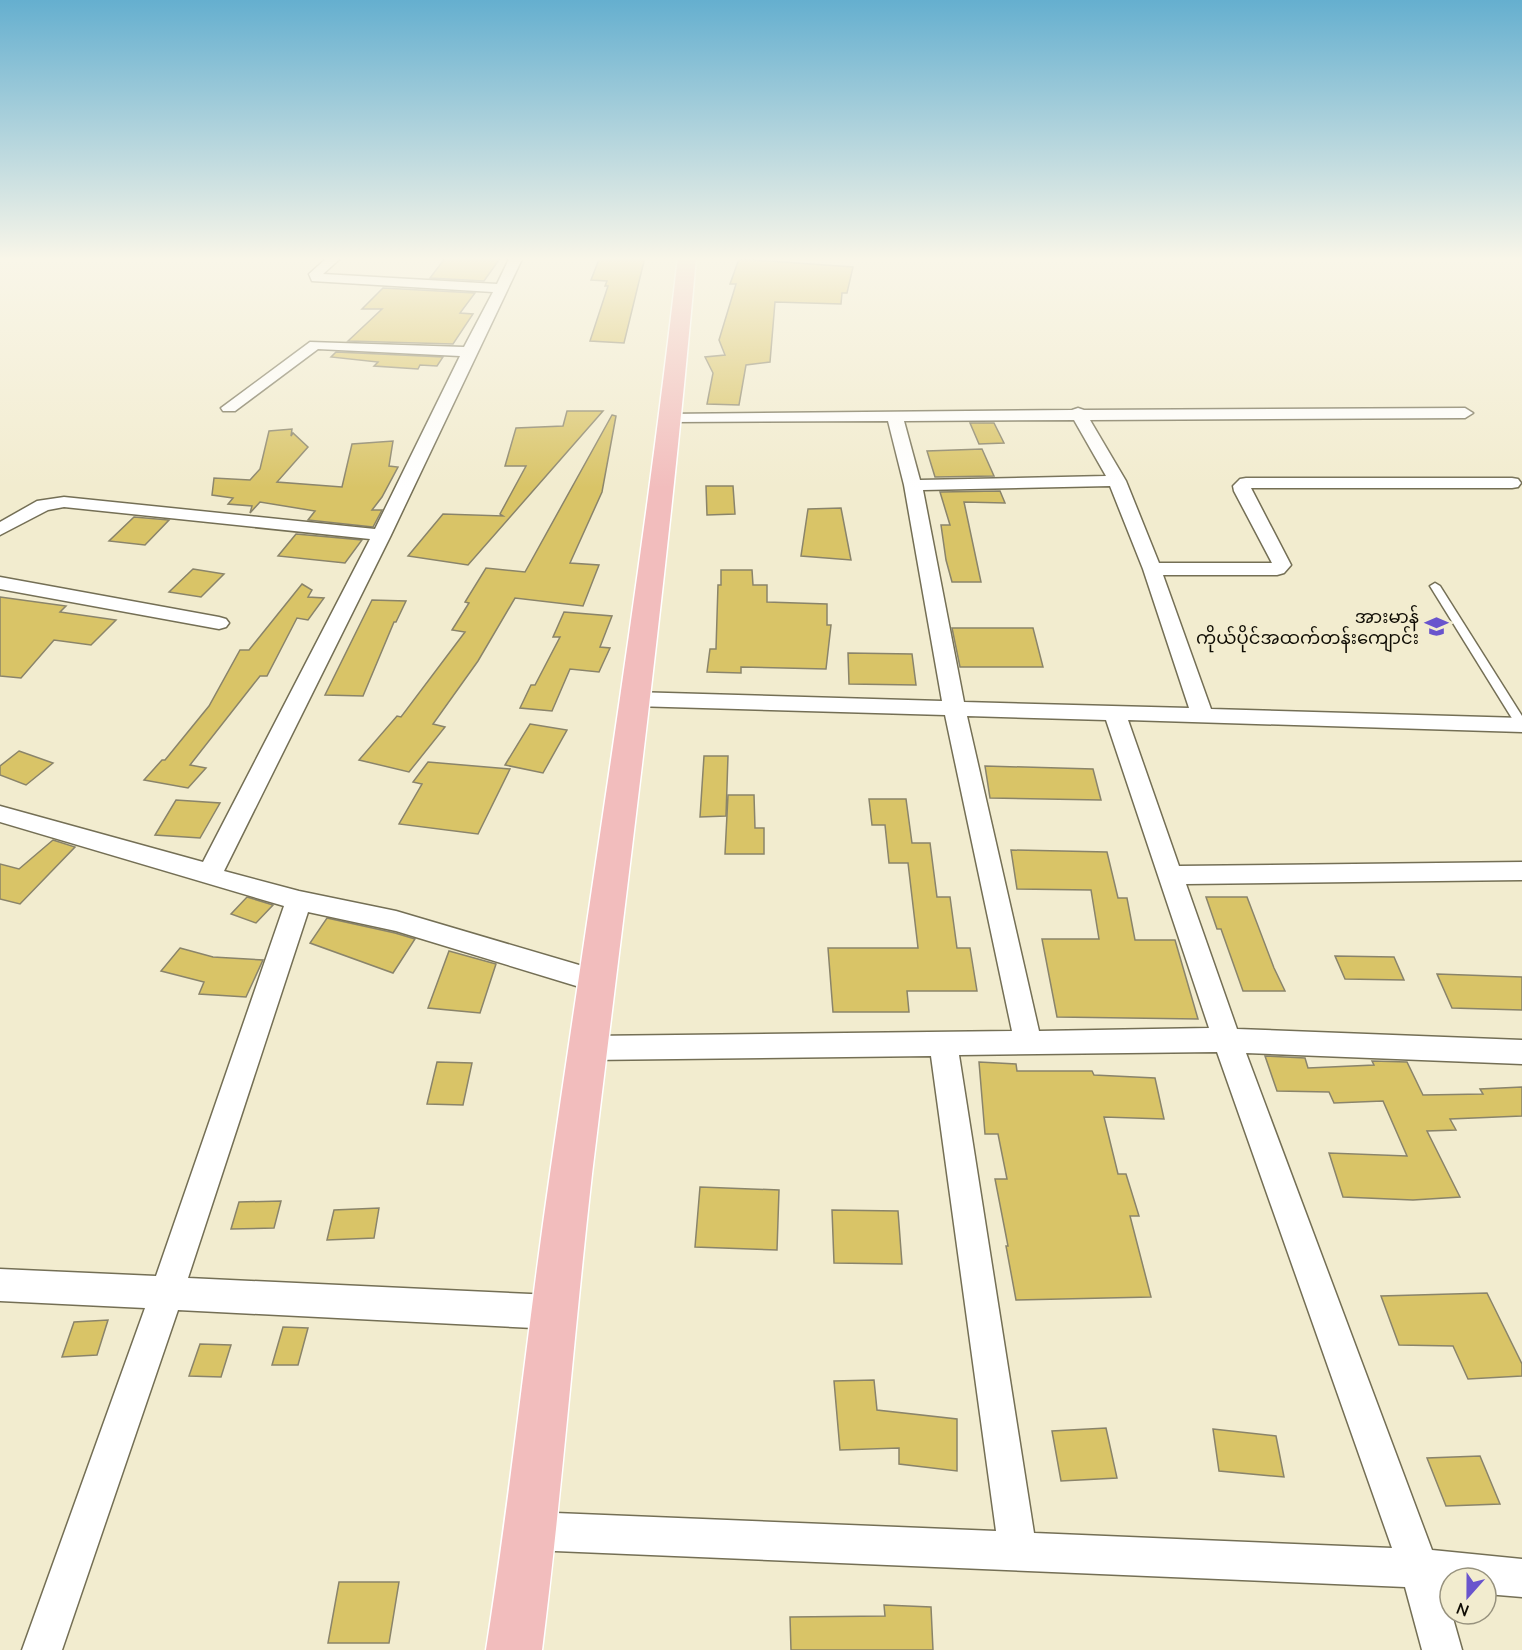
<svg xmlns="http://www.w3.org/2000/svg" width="1522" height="1650" viewBox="0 0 1522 1650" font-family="'Nunito Sans','Noto Sans Myanmar',sans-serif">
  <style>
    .building { fill: #d9c467; stroke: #8a846a; stroke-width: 1.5 }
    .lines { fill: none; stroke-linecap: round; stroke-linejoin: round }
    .lane-casing { stroke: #746f55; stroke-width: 3 }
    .street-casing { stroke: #746f55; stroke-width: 3 }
    .highway-casing { stroke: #fff; stroke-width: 3 }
    .lane { fill: #fff; fill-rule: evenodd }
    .street { fill: #fff; fill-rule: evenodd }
    .highway { fill: #f2bdbd; fill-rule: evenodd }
    .labels { text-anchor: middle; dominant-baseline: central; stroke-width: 6; stroke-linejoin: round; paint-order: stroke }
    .poi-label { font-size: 18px; fill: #0f0c04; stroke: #f2eccf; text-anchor: end }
  </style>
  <rect width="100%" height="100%" fill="#f2eccf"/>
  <g class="building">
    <path d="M 446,257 L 501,257 L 484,281 L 430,278 Z"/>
    <path d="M 600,257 L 645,257 L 624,343 L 590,341 L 608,286 L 605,286 L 607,281 L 591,280 Z"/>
    <path d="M 739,259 L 853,267 L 847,293 L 842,293 L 841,304 L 775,302 L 770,362 L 746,365 L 739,405 L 707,404 L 713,373 L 705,357 L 725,355 L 719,340 L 736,284 L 730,284 Z"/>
    <path d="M 383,288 L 475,293 L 460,313 L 473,314 L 453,344 L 348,341 L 382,309 L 362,309 Z"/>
    <path d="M 336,352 L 443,357 L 437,366 L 420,365 L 418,369 L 374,366 L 378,362 L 331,357 Z"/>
    <path d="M 567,411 L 603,411 L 468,565 L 408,556 L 443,514 L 503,516 L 500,514 L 526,466 L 505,466 L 516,428 L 563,426 Z"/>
    <path d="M 612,415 L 616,416 L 602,492 L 570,563 L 599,565 L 583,606 L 515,598 L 478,661 L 433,724 L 445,727 L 409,772 L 359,760 L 397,716 L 401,717 L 465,632 L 452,630 L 469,603 L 465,602 L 486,568 L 525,572 Z"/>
    <path d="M 970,423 L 994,423 L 1004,443 L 979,444 Z"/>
    <path d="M 292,429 L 291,436 L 293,433 L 308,447 L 277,482 L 342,487 L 352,444 L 393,441 L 389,466 L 398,467 L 382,497 L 372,510 L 382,510 L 373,527 L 308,520 L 315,511 L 260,502 L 250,513 L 252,506 L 228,504 L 233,498 L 212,495 L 214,478 L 250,480 L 260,469 L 269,431 Z"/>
    <path d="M 982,449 L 994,476 L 935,477 L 927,451 Z"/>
    <path d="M 706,486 L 733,486 L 735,514 L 707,515 Z"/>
    <path d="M 1000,491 L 1005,503 L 964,502 L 981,582 L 952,582 L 946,560 L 941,525 L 950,525 L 940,492 Z"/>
    <path d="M 841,508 L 851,560 L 801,556 L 808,509 Z"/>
    <path d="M 134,517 L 169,520 L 145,545 L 109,541 Z"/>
    <path d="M 296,534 L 362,540 L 345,563 L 278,556 Z"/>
    <path d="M 193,569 L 224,574 L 201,597 L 169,592 Z"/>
    <path d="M 721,570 L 752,570 L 753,585 L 767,585 L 767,602 L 827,604 L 827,625 L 831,625 L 826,669 L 741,667 L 741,673 L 707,672 L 710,649 L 716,649 L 718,585 L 721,585 Z"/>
    <path d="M 302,584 L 312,590 L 308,597 L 324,598 L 308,620 L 297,618 L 267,676 L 260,676 L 190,765 L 206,768 L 188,788 L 144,780 L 162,760 L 165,760 L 209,706 L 240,650 L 249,650 Z"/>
    <path d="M 0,597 L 66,606 L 60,612 L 116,620 L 91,645 L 54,640 L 21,678 L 0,676 Z"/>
    <path d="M 372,600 L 406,601 L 396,622 L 394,622 L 363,696 L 325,695 Z"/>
    <path d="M 564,612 L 612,616 L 600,647 L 610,648 L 599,672 L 570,669 L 552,711 L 520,708 L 531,685 L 535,685 L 560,637 L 553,637 Z"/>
    <path d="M 952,628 L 1033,628 L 1043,667 L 960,667 Z"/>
    <path d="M 848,653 L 912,654 L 916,685 L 849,684 Z"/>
    <path d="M 530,724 L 567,730 L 543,773 L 505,765 Z"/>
    <path d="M 19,751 L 53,763 L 26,785 L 0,775 L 0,766 Z"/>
    <path d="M 704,756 L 728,756 L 726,816 L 700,817 Z"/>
    <path d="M 428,762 L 510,769 L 478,834 L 399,824 L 422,784 L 413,782 Z"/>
    <path d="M 985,766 L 1093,769 L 1101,800 L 990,798 Z"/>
    <path d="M 728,795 L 754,795 L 755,828 L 764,828 L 764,854 L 725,854 Z"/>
    <path d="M 869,799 L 906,799 L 912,843 L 930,843 L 937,897 L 950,897 L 957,948 L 970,948 L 977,991 L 907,991 L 909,1012 L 833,1012 L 828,948 L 918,948 L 908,863 L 889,863 L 885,825 L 872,825 Z"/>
    <path d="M 176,800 L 220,803 L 200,838 L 155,835 Z"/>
    <path d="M 53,840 L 75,847 L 20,904 L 0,899 L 0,864 L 19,869 Z"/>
    <path d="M 1011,850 L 1107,852 L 1118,898 L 1127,898 L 1135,940 L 1175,940 L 1198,1019 L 1057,1017 L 1042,939 L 1099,939 L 1091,890 L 1017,889 Z"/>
    <path d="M 247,897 L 273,905 L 256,923 L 231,914 Z"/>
    <path d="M 1206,897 L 1247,897 L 1274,968 L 1285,991 L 1243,991 L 1221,929 L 1217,929 Z"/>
    <path d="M 327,918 L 395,933 L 415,939 L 393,973 L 310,943 Z"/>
    <path d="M 180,948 L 213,957 L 263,960 L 246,997 L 199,994 L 204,982 L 161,971 Z"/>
    <path d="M 449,951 L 496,964 L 480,1013 L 428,1008 Z"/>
    <path d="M 1335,956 L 1394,957 L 1404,980 L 1345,979 Z"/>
    <path d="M 1437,974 L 1522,977 L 1522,1010 L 1452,1008 Z"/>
    <path d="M 1265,1056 L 1305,1058 L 1308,1068 L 1374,1065 L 1372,1061 L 1407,1062 L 1423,1095 L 1483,1094 L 1480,1089 L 1522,1087 L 1522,1116 L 1450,1119 L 1456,1130 L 1427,1131 L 1460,1197 L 1413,1200 L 1343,1197 L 1329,1153 L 1407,1156 L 1383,1101 L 1334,1103 L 1329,1092 L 1277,1091 Z"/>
    <path d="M 437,1062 L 472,1063 L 463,1105 L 427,1104 Z"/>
    <path d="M 979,1062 L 1016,1064 L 1017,1071 L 1092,1071 L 1094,1075 L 1155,1078 L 1164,1119 L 1104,1117 L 1118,1174 L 1126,1174 L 1139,1216 L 1130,1216 L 1151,1297 L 1016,1300 L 1006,1246 L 1008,1246 L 995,1179 L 1007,1179 L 998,1134 L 985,1134 Z"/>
    <path d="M 700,1187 L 779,1190 L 777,1250 L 695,1247 Z"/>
    <path d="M 281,1201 L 274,1228 L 231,1229 L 239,1202 Z"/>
    <path d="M 379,1208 L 374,1238 L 327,1240 L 334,1210 Z"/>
    <path d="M 832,1210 L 898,1211 L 902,1264 L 834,1263 Z"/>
    <path d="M 1487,1293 L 1522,1364 L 1522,1376 L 1468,1379 L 1453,1346 L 1399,1345 L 1381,1296 Z"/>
    <path d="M 108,1320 L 97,1355 L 62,1357 L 74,1322 Z"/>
    <path d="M 283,1327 L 308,1328 L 298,1365 L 272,1365 Z"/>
    <path d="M 200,1344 L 231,1345 L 221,1377 L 189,1376 Z"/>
    <path d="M 874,1380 L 877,1410 L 957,1419 L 957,1471 L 899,1464 L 899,1448 L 840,1450 L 834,1381 Z"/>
    <path d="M 1106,1428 L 1117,1478 L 1061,1481 L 1052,1431 Z"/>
    <path d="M 1213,1429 L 1276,1436 L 1284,1477 L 1219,1471 Z"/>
    <path d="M 1480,1456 L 1500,1504 L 1446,1506 L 1427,1458 Z"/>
    <path d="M 339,1582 L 399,1582 L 389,1643 L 328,1643 Z"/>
    <path d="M 884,1605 L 931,1607 L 933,1650 L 791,1650 L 790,1617 L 885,1616 Z"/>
  </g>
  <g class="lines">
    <defs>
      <path id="lane" d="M 1435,583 L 1440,586 L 1522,716 L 1522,729 L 1518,728 L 1430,586 Z"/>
      <g id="street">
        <path d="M 328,257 L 342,257 L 323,274 L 497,284 L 510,257 L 523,257 L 391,535 L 224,871 L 299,891 L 396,911 L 596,970 L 606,973 L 610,981 L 606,989 L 596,992 L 396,931 L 308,912 L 188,1278 L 553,1295 L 565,1300 L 570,1312 L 565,1324 L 553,1329 L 178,1310 L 62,1650 L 22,1650 L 145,1308 L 0,1301 L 0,1269 L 156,1276 L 284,906 L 0,822 L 0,806 L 203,862 L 370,539 L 64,507 L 48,510 L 0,535 L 0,522 L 37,501 L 64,497 L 375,529 L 460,356 L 318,349 L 235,411 L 223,411 L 221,408 L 310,342 L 464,347 L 493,292 L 312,281 L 309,274 Z"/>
        <path d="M 1078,408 L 1084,410 L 1465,408 L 1473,413 L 1465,418 L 1090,420 L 1126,481 L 1159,563 L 1272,563 L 1234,491 L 1233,486 L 1240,479 L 1246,478 L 1512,478 L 1518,479 L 1521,483 L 1518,487 L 1512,488 L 1251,488 L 1291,565 L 1284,573 L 1277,575 L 1163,575 L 1211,709 L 1522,718 L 1522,732 L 1128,720 L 1179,866 L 1522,862 L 1522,880 L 1186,884 L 1237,1029 L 1522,1040 L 1522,1064 L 1246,1053 L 1432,1550 L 1522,1559 L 1522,1597 L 1486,1594 L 1486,1578 L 1450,1578 L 1450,1590 L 1445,1590 L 1462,1650 L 1422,1650 L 1405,1587 L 531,1550 L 518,1544 L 512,1531 L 518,1518 L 531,1512 L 996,1531 L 931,1056 L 589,1060 L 579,1056 L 575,1048 L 579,1040 L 589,1036 L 1012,1031 L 945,715 L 633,706 L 625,704 L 622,699 L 625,694 L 633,692 L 942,701 L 904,485 L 888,421 L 671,422 L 663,417 L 665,414 L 1072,410 ZM 1074,420 L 1106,476 L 920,480 L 904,421 ZM 1110,486 L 1143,569 L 1189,708 L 964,702 L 923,490 ZM 967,716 L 1106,720 L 1209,1028 L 1039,1031 ZM 1217,1052 L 1392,1548 L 1034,1533 L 959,1055 Z"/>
        <path d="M 0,577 L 219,617 L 226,619 L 229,623 L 226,627 L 219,629 L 0,589 Z"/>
      </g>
      <path id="highway" d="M 678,257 L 696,257 C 669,564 629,869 592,1174 C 574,1333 562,1492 542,1650 L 486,1650 C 511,1492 527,1332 550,1174 C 594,869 643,564 678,257 Z"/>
    </defs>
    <use href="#lane" class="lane-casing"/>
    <use href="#street" class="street-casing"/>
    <use href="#highway" class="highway-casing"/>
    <use href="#lane" class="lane"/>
    <use href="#street" class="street"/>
    <use href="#highway" class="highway"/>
  </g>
  <linearGradient id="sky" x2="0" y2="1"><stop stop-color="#65afcf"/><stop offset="0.53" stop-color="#f9f6e9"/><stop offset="1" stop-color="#f9f6e9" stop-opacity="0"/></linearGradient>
  <rect width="1522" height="488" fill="url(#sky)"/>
  <defs>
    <symbol id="school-bare" viewBox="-9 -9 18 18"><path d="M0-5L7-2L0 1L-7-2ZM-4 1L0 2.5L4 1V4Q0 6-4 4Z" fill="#6954cd" stroke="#f2eccf" stroke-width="2.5" paint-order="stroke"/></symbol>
  </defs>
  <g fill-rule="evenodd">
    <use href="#school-bare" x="1420" y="610" width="33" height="33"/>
  </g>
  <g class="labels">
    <g class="poi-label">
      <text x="1419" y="617">အားမာန်<tspan x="1419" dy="21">ကိုယ်ပိုင်အထက်တန်းကျောင်း</tspan></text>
    </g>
  </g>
  <g transform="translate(1468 1596) rotate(201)"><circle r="28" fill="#f2eccf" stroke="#97927e" stroke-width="1.5"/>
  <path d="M0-4.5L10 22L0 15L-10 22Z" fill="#6954cd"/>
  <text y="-9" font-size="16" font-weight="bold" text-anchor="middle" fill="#0f0c04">N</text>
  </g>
</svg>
